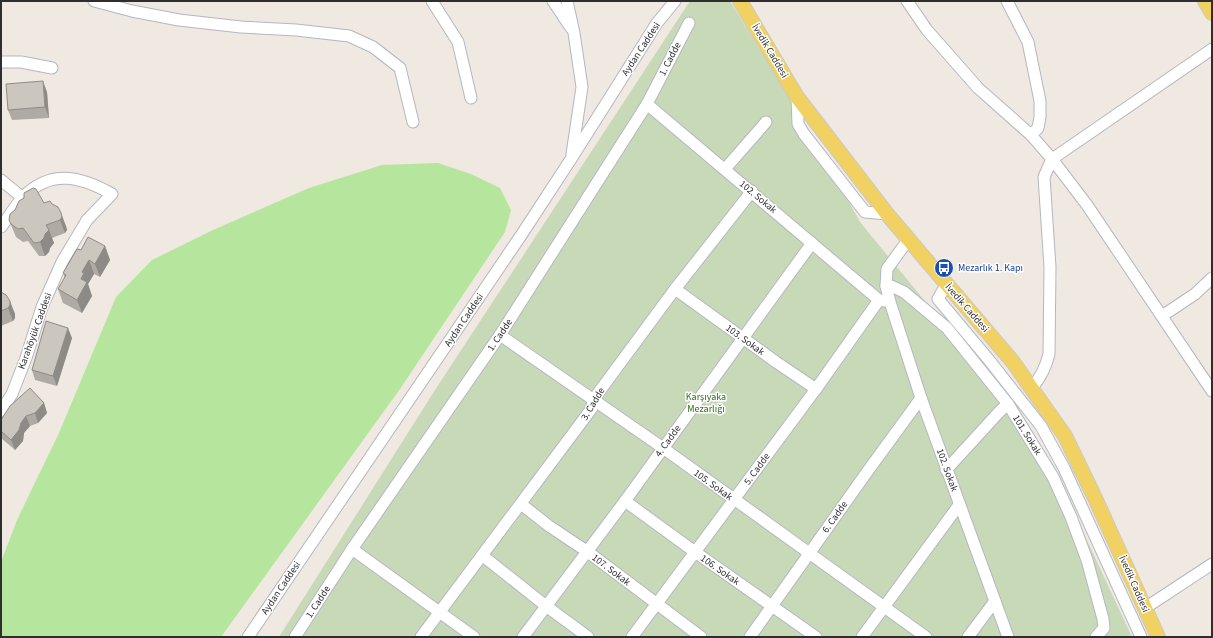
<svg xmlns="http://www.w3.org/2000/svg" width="1213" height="638" viewBox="0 0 1213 638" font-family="'Source Sans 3',sans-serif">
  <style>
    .green { fill: #b6e59e }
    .cemetery { fill: #c8d9b8 }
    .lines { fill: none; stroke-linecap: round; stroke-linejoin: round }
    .minor-casing { stroke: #b4b7c1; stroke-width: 13 }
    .major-casing { stroke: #c9c9c9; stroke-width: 16 }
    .minor { stroke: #fff; stroke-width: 11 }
    .major { stroke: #f2d163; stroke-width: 14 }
    .wall { fill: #afaba4 }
    .shaded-wall { fill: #8e8b86 }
    .building { fill: #cbc7bf; stroke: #8e8b86 }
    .labels { text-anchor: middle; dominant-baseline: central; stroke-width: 3; stroke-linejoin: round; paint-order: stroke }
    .street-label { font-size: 10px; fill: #2e2e2e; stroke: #fff }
    .transit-label { font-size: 10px; fill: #164399; stroke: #fff; text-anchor: start }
    .park-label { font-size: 10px; fill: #2c6e1b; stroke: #fff }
  </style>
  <rect width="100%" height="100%" fill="#efe9e1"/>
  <path class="green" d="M 438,163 L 471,174 L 500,188 L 511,210 L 505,232 L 400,389 L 221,637 L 1,637 L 1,562 L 17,520 L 59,433 L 116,297 L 152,260 L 213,230 L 309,188 L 382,165 Z"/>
  <path class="cemetery" d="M 690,1 L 730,1 L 817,143 L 860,222 L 947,328 L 1057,476 L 1132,637 L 279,637 L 435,390 Z"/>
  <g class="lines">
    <defs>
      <g id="minor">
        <path d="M 94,1 L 132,11 L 179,20 L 241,27 L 296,30 L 349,36 L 373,47 L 400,68 L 413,122"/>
        <path d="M 432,1 L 458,42 L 471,98"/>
        <path d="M 553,1 L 571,28"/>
        <path d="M 567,1 L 574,33 L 582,87 L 572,154"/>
        <path d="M 907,1 L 927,30 L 978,88 L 1031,135 L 1052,159 L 1087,205 L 1212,391"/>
        <path d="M 1007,1 L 1028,42 L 1040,101 L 1040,117 L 1038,128 L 1031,135"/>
        <path d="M 1,62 L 21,62 L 52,68"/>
        <path d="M 797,97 L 798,124 L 804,134 L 865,212 L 887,214"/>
        <path d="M 647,104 L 879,300 L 885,301"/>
        <path d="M 725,169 L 766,122"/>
        <path d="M 1,180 L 23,198"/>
        <path d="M 1,227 C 8,218 15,206 23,197 C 51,169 80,176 112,194 L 87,220 L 62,262 L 42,307 L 26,358 L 12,394 L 1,411"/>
        <path d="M 908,240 L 887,269 L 886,286 L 890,302 L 921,398 L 1008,637"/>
        <path d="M 946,285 L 938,299 L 989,360 L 1041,426 L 1064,468 L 1141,637"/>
        <path d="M 886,286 L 891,286 L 904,292 L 947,328 L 1008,404 L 1053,477 L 1071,517 L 1087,560 L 1103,619 L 1104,628 L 1096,637"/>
        <path d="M 675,289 L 776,362 L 816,389"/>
        <path d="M 1162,316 L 1195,294 L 1212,278"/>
        <path d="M 500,335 L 663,448 L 926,637"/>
        <path d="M 1032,388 C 1041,377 1046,367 1049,354 L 1050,267 L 1044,177 L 1052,159 L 1212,49"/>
        <path d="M 946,470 L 1000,411 L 1008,404"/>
        <path d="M 625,501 L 695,552 L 816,637"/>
        <path d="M 521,504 L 549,526 L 588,552 L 701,637"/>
        <path d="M 352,549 L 474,637"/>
        <path d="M 483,556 L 546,606 L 588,637"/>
        <path d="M 1145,608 L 1212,564"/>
        <path d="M 248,637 L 522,234 L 571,159 L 657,23 L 675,1"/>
        <path d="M 295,637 L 352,549 L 500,335 L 647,104 L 689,23"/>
        <path d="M 421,637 L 592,408 L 593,400 L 675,289 L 752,191"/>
        <path d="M 523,637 L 625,501 L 812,243"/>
        <path d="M 632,637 L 816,389 L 879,300"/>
        <path d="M 750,637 L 867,472 L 921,398"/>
        <path d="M 862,637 L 959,505"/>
        <path d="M 968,637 L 995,601"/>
      </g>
      <g id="major">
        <path d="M 740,1 L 797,97 L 887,214 L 1013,362 L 1065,436 L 1095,498 L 1158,637"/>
        <path d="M 1205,1 L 1212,13"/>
      </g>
    </defs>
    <use href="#minor" class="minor-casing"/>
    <use href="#major" class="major-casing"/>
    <use href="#minor" class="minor"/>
    <use href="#major" class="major"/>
  </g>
  <g class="wall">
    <path d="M 47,92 L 49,118 L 12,120 L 8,110 Z"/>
    <path d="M 44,203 L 66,226 L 67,230 L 65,233 L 52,238 L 54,243 L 50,248 L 49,252 L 45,256 L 39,256 L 28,241 L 23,242 L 16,237 L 9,220 Z"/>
    <path d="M 105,246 L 110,260 L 100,277 L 94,274 L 88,284 L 92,296 L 82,313 L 63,303 L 58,289 L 65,278 L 63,273 L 81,250 Z"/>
    <path d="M 1,292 L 15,314 L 15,318 L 13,321 L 1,326 Z"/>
    <path d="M 72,338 L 57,386 L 35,380 L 32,370 Z"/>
    <path d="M 44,403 L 47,413 L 38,423 L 30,426 L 24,433 L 23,441 L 15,450 L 1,438 L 1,420 Z"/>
  </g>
  <g class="shaded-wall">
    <path d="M 43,81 L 47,92 L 49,118 L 45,107 Z"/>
    <path d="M 61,213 L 66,226 L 67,230 L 65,233 L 60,220 Z"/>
    <path d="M 49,230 L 54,243 L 50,248 L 49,252 L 45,256 L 40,242 L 45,234 Z"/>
    <path d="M 105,246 L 110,260 L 100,277 L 95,264 Z"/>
    <path d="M 89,260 L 94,274 L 88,284 L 92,296 L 82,313 L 77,300 L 82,272 Z"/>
    <path d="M 10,301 L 15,314 L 15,318 L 13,321 L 8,308 Z"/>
    <path d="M 68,328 L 72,338 L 57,386 L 53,376 Z"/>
    <path d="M 44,403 L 47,413 L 38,423 L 35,413 Z"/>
    <path d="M 26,416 L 30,426 L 24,433 L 23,441 L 15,450 L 11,440 L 21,423 Z"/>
  </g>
  <g class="building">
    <path d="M 43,81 L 45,107 L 8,110 L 6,84 Z"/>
    <path d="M 33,188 L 36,189 L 44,203 L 50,201 L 52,204 L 58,207 L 61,213 L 62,217 L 60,220 L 46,225 L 49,230 L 45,234 L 44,238 L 40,242 L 34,243 L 23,228 L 18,229 L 11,224 L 9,220 L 10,214 L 15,210 L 19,201 L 24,198 L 24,193 Z"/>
    <path d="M 88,237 L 105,246 L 95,264 L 89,260 L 82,272 L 84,273 L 81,279 L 87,282 L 77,300 L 58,289 L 66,275 L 63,273 L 77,249 L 81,250 Z"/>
    <path d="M 1,292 L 6,295 L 10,301 L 10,305 L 8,308 L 1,311 Z"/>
    <path d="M 46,321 L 68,328 L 53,376 L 32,370 Z"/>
    <path d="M 30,388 L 44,403 L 35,413 L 26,416 L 21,423 L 19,430 L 11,440 L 1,431 L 1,420 L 10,406 Z"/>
  </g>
  <defs>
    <symbol id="bus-disc" viewBox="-11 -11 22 22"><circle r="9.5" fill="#1a4fb4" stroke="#fff"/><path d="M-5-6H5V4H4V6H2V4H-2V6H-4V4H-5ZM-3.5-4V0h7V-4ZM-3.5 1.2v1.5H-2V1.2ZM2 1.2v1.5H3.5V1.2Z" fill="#fff"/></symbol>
  </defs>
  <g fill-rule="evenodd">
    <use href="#bus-disc" x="933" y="257" width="22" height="22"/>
  </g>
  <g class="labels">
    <g class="street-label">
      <text transform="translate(641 49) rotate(-57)">Aydan Caddesi</text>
      <text transform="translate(770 51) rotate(59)">İvedik Caddesi</text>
      <text transform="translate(670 59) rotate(-63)">1. Cadde</text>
      <text transform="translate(758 197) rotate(40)">102. Sokak</text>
      <text transform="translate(967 308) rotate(49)">İvedik Caddesi</text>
      <text transform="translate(464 320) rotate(-56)">Aydan Caddesi</text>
      <text transform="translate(35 331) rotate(-70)">Karahöyük Caddesi</text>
      <text transform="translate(500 335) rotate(-56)">1. Cadde</text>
      <text transform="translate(745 340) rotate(36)">103. Sokak</text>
      <text transform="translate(593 404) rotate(-59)">3. Cadde</text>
      <text transform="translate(1027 435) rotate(58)">101. Sokak</text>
      <text transform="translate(668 441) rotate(-54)">4. Cadde</text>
      <text transform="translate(757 469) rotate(-54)">5. Cadde</text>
      <text transform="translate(947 470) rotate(70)">102. Sokak</text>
      <text transform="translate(713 485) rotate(36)">105. Sokak</text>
      <text transform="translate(835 517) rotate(-55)">6. Cadde</text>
      <text transform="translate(611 570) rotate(37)">107. Sokak</text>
      <text transform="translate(720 570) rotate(35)">106. Sokak</text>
      <text transform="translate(1134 584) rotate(66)">İvedik Caddesi</text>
      <text transform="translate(281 588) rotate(-56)">Aydan Caddesi</text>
      <text transform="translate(318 602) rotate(-57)">1. Cadde</text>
    </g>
    <g class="transit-label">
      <text x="958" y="268">Mezarlık 1. Kapı</text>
    </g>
    <g class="park-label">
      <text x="706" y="397">Karşıyaka<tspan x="706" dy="12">Mezarlığı</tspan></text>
    </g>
  </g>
  <rect width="1213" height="638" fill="none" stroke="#2e2e2e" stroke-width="4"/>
</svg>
